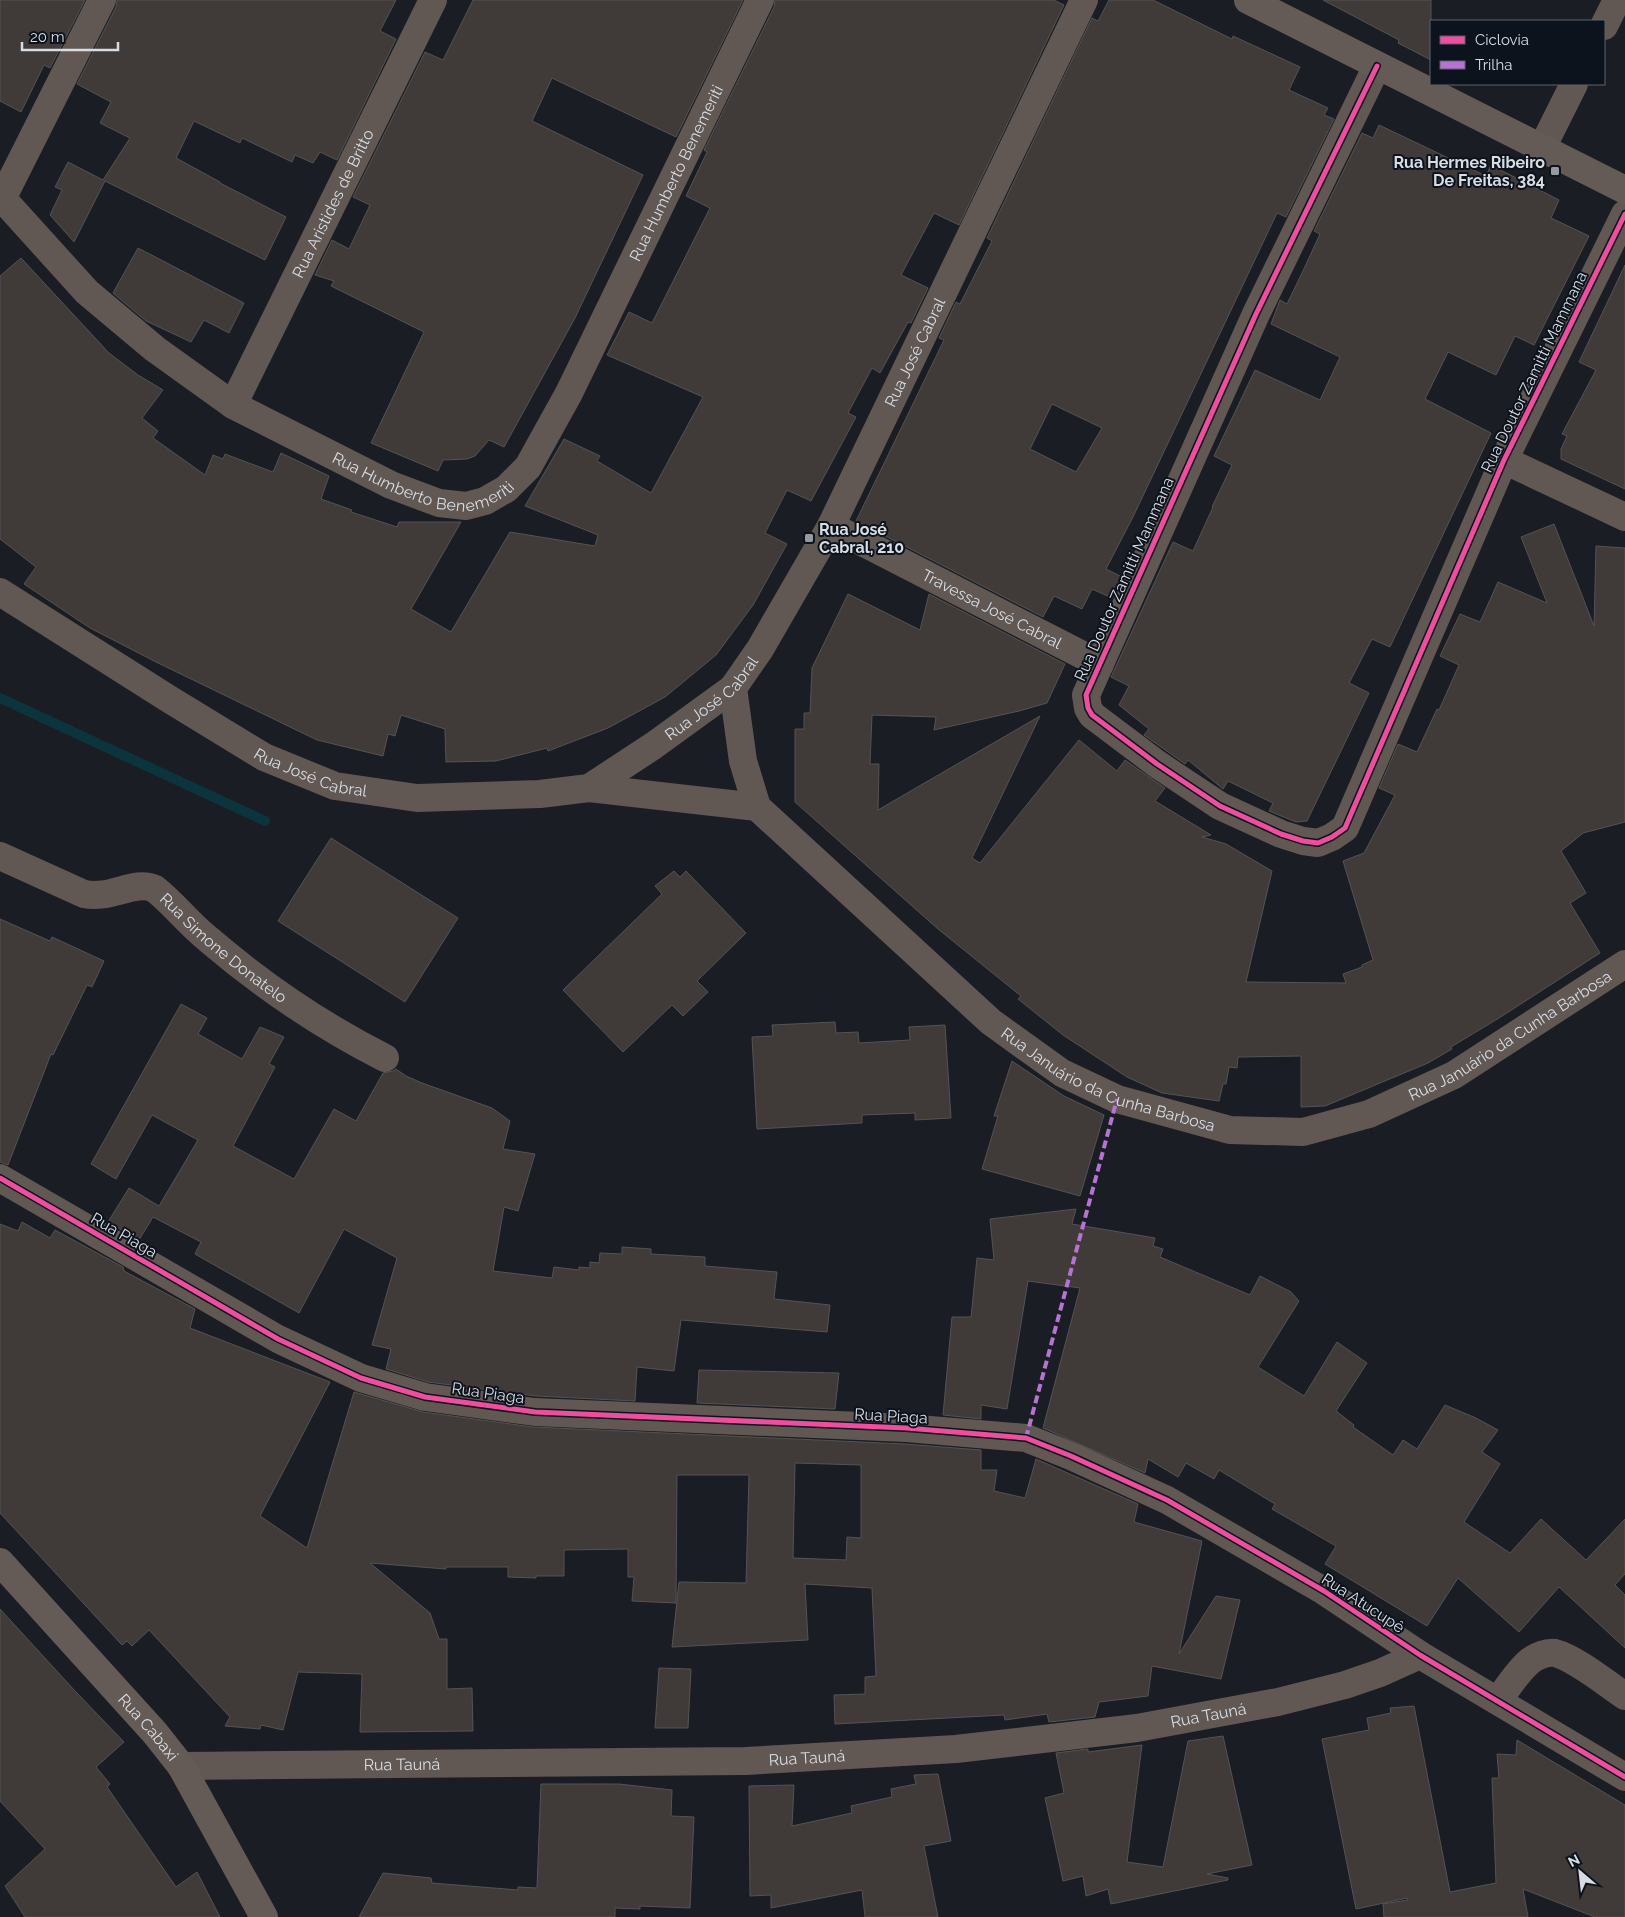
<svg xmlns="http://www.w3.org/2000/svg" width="1625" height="1917" viewBox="0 0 1625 1917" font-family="Raleway,sans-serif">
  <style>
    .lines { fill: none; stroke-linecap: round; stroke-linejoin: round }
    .stream { stroke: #0c343c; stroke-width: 10 }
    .building { fill: #403b39; stroke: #545354; fill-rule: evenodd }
    .street { stroke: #615853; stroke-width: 28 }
    .secondary { stroke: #655b56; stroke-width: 28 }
    .quiet { stroke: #b673d3; stroke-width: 4; stroke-dasharray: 8 4; stroke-linecap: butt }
    .cycleway-casing { stroke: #0d131d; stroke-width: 8 }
    .cycleway { stroke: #ef4d9e; stroke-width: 5 }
    .poi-dot { fill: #969aa0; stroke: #0d131d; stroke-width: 2 }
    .labels { text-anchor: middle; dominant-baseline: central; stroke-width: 4; stroke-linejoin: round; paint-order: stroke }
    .poi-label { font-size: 16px; font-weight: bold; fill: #d8dde4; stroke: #0d131d; text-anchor: end }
    .street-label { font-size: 16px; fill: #d8dde4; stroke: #0d131d }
  </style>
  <rect width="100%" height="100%" fill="#1a1d23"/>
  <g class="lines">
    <path class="stream" d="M 0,698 L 265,821"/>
  </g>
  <g class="building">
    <path d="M 0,0 L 85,0 L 50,68 L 44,65 L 21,112 L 0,101 Z"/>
    <path d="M 117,0 L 396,0 L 380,31 L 396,39 L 337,160 L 320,152 L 313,163 L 295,155 L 292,162 L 242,138 L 240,143 L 194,121 L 176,158 L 220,182 L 220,183 L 286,217 L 265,260 L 105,181 L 74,242 L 50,215 L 62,190 L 55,187 L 68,162 L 103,180 L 130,138 L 100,123 L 111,102 L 77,84 L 116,7 Z"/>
    <path d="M 473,0 L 743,0 L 676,137 L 552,78 L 532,121 L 643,175 L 575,318 L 504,447 L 489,440 L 475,456 L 467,459 L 443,460 L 438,471 L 371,443 L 424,332 L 331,286 L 334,281 L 315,275 L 332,240 L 349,249 L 370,205 L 353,197 L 425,52 L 443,60 Z"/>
    <path d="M 775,0 L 1054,0 L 1064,5 L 959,225 L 934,213 L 901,275 L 928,288 L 911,323 L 908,322 L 880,373 L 872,368 L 848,413 L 856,417 L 811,501 L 787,490 L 765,533 L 787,544 L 753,605 L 716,655 L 665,697 L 608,728 L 548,751 L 547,748 L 496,761 L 446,762 L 445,729 L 401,715 L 395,736 L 388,734 L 383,756 L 317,740 L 156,662 L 90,628 L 24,584 L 36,567 L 0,539 L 0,276 L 21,258 L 109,353 L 138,375 L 163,390 L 142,418 L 158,431 L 153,438 L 205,475 L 213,455 L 223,459 L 225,454 L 273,472 L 281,453 L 329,476 L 321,499 L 352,510 L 351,512 L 397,527 L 399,522 L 461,522 L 411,609 L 451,632 L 510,532 L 595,546 L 598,535 L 525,506 L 564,439 L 600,456 L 597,461 L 651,493 L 703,397 L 607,355 L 629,312 L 652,323 L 710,208 L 686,196 L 707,152 L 704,150 L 774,7 Z"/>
    <path d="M 1109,0 L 1153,0 L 1232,39 L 1233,36 L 1300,67 L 1289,90 L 1328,108 L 1324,115 L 1334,119 L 1286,217 L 1277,213 L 1133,517 L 1106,569 L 1122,577 L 1112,598 L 1092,589 L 1082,609 L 1054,596 L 1043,617 L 856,521 L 944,340 L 939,338 L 956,302 L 960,304 L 992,241 L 987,238 L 1092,18 L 1098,21 ZM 1052,404 L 1102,428 L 1076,472 L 1030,449 Z"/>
    <path d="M 1323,0 L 1431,0 L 1431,60 L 1398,43 L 1399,40 Z"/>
    <path d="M 1379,125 L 1486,176 L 1491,165 L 1559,200 L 1551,218 L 1589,236 L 1534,345 L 1515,336 L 1496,375 L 1448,352 L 1425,399 L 1491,433 L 1390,647 L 1372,639 L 1349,683 L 1369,693 L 1307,821 L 1296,822 L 1269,811 L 1273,803 L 1228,781 L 1223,789 L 1188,760 L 1185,764 L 1144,735 L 1149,729 L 1119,705 L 1129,686 L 1111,677 L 1173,542 L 1193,551 L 1213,507 L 1212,507 L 1232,465 L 1214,456 L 1255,370 L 1320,400 L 1340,357 L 1271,324 L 1280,300 L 1287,304 L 1302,273 L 1320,234 L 1314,231 L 1362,133 L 1373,138 Z"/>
    <path d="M 138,248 L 244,303 L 229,333 L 204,320 L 191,342 L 146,321 L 113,293 Z"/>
    <path d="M 1625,265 L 1625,489 L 1561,459 L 1561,449 L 1567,436 L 1562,434 L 1596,370 L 1579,362 Z"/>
    <path d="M 1554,524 L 1594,626 L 1596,546 L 1625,548 L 1625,822 L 1583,833 L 1561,851 L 1586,893 L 1570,903 L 1600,953 L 1499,1018 L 1451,1047 L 1452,1049 L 1428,1063 L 1325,1106 L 1301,1107 L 1301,1056 L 1238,1057 L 1237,1068 L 1229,1067 L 1226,1084 L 1223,1084 L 1219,1101 L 1162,1093 L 1127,1077 L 1063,1035 L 1018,999 L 1021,996 L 938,929 L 795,802 L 795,729 L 804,729 L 804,713 L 810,713 L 812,668 L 848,594 L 920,630 L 929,594 L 1065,664 L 1047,703 L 1019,711 L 934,730 L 936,717 L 872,715 L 870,764 L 879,764 L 878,810 L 1040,716 L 972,858 L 980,863 L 1079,740 L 1117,771 L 1125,760 L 1165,788 L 1155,801 L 1211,835 L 1202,837 L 1226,844 L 1272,871 L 1246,982 L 1346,983 L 1343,974 L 1362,967 L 1362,965 L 1373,960 L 1343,861 L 1364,853 L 1395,795 L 1379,788 L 1398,744 L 1417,752 L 1437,709 L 1439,710 L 1459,665 L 1440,656 L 1460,614 L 1480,622 L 1498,582 L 1547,603 L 1521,537 Z"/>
    <path d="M 331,838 L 458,918 L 405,1002 L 278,921 Z"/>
    <path d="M 674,871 L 680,877 L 686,871 L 746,933 L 697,981 L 708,992 L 683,1016 L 672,1005 L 623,1052 L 563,990 L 662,894 L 655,886 Z"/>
    <path d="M 0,919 L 50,941 L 52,937 L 104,961 L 92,987 L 87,985 L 53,1055 L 51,1054 L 8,1165 L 0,1162 Z"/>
    <path d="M 181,1004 L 207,1018 L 198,1034 L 242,1059 L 260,1027 L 284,1037 L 269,1064 L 275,1067 L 233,1146 L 294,1179 L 334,1109 L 356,1121 L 383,1073 L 393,1071 L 396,1069 L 406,1076 L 422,1083 L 492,1108 L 510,1121 L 503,1149 L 535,1154 L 518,1211 L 504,1207 L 493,1271 L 552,1278 L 554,1267 L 579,1270 L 579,1267 L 590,1268 L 590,1262 L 599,1263 L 600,1253 L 622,1254 L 622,1247 L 651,1249 L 651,1254 L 705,1257 L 705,1266 L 777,1272 L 774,1299 L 830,1305 L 827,1332 L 681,1320 L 674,1371 L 637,1367 L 635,1401 L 536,1396 L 428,1382 L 386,1369 L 391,1349 L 372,1345 L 397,1258 L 344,1229 L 299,1313 L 195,1254 L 201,1242 L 153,1217 L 139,1240 L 108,1222 L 129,1188 L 159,1206 L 198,1140 L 152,1115 L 116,1179 L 91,1164 Z"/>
    <path d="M 835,1022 L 836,1033 L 858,1032 L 859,1043 L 910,1040 L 909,1027 L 945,1025 L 951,1118 L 915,1120 L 915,1113 L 862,1115 L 862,1123 L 757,1129 L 752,1037 L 773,1036 L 772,1025 Z"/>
    <path d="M 1012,1061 L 1064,1096 L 1104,1115 L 1080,1196 L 982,1169 L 998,1116 L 994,1116 Z"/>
    <path d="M 1076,1209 L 1072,1224 L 1155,1238 L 1153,1246 L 1163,1249 L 1160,1257 L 1250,1295 L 1260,1276 L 1291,1292 L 1299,1301 L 1258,1367 L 1304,1396 L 1337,1342 L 1367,1363 L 1336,1411 L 1354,1425 L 1353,1427 L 1393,1455 L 1403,1440 L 1417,1449 L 1445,1405 L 1476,1418 L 1498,1430 L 1482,1452 L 1500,1464 L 1464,1522 L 1510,1553 L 1541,1519 L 1586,1560 L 1625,1519 L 1625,1574 L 1615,1585 L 1625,1595 L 1625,1648 L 1559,1587 L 1519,1632 L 1458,1578 L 1427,1626 L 1325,1564 L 1336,1546 L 1272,1509 L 1275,1504 L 1219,1470 L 1214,1479 L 1186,1463 L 1178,1477 L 1148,1459 L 1145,1473 L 1043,1428 L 1080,1288 L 1028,1281 L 1007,1409 L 981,1405 L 981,1419 L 943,1415 L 952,1317 L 971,1317 L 977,1258 L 994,1260 L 990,1219 Z"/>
    <path d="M 22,1222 L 50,1238 L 55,1230 L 123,1267 L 124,1271 L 195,1309 L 190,1328 L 330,1382 L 260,1516 L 307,1548 L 354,1392 L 423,1412 L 533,1427 L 905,1444 L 981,1450 L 981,1470 L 997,1470 L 994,1491 L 1025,1498 L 1036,1459 L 1138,1504 L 1134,1522 L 1202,1541 L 1179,1654 L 1216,1596 L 1240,1600 L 1221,1679 L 1152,1666 L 1148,1696 L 1099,1702 L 1095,1717 L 1049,1722 L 1047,1714 L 1005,1720 L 1004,1715 L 835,1724 L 834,1695 L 865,1694 L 865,1677 L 876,1676 L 872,1588 L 805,1584 L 808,1640 L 672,1647 L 679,1582 L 746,1583 L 749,1475 L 677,1475 L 676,1603 L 632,1601 L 634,1577 L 628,1577 L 628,1549 L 564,1550 L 564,1576 L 536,1576 L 536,1578 L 508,1577 L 508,1567 L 446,1567 L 446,1569 L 370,1563 L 430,1613 L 439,1639 L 447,1639 L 447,1689 L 472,1688 L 473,1731 L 360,1732 L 362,1674 L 298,1672 L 283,1730 L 261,1725 L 260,1729 L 225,1726 L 230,1717 L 149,1630 L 132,1646 L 127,1641 L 122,1645 L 0,1513 L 0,1224 L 18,1231 ZM 795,1463 L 861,1465 L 861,1538 L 847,1537 L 846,1560 L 793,1558 Z"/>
    <path d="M 699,1370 L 839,1373 L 835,1409 L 697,1403 Z"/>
    <path d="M 0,1609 L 76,1692 L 124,1742 L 96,1767 L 110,1784 L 107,1787 L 176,1887 L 197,1872 L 220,1917 L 25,1917 L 5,1886 L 45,1849 L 0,1801 Z"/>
    <path d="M 659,1668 L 691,1669 L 688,1728 L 655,1728 Z"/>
    <path d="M 1414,1706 L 1450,1892 L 1496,1883 L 1492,1778 L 1499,1778 L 1497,1754 L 1516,1755 L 1517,1740 L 1625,1805 L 1625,1917 L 1595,1917 L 1523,1889 L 1528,1917 L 1384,1917 L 1383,1904 L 1408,1900 L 1407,1898 L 1356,1909 L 1322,1739 L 1369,1730 L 1367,1718 L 1391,1713 L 1390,1708 Z"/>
    <path d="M 1223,1736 L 1252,1865 L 1207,1874 L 1228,1878 L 1228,1880 L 1111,1904 L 1108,1889 L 1086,1896 L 1083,1876 L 1063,1881 L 1045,1798 L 1064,1793 L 1056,1753 L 1088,1749 L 1088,1752 L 1142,1745 L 1127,1862 L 1163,1867 L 1188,1741 Z"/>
    <path d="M 938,1774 L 951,1841 L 924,1846 L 938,1917 L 865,1917 L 862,1890 L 771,1908 L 771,1895 L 750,1896 L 749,1786 L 794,1785 L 792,1826 L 852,1813 L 851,1806 L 892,1797 L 891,1789 L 916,1784 L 914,1775 Z"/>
    <path d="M 541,1784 L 619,1784 L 672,1790 L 671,1816 L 694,1817 L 690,1908 L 640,1906 L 640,1909 L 615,1908 L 615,1917 L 359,1917 L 383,1873 L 431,1878 L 432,1883 L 518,1890 L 518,1887 L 537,1888 Z"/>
  </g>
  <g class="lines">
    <g class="street">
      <path d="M 1604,26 L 1617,0"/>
      <path d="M 1377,66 L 1256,314 L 1086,695 L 1088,708 L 1092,715 L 1157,764 L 1220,806 L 1281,834 L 1303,841 L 1318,843 L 1332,837 L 1345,828 L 1504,460 L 1625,214"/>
      <path d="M 1542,148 L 1574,84"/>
      <path id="s1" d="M 0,196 L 87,292 L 155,349 L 233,405 L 391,485 L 439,503 L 466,506 L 485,501 L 506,489 L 528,467 L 569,393 L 760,0"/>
      <path d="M 2,199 L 102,0"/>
      <path id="s2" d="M 233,405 L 433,0"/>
      <path d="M 1504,460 L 1625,517"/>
      <path id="s3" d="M 831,526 L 1100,664"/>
      <path id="s4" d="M 0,592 L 169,699 L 264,757 L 335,786 L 417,798 L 540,794 L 589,788 L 653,746 L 733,688 L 760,649 L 831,526 L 1084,0"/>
      <path id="s5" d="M 733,688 L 743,761 L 757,807 L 991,1022 L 1062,1073 L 1117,1099 L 1230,1130 L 1303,1132 L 1369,1114 L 1454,1075 L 1625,964"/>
      <path d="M 589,788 L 757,807"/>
      <path id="s6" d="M 0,856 L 84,894 C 111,900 134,879 155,889 C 174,904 189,924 208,939 C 264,987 320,1025 385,1058"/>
      <path d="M 0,1178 L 278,1339 L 361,1378 L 425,1397 L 535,1412 L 906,1428 L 1026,1438 L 1071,1456 L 1167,1500 L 1324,1591 L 1420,1655 L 1625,1777"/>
      <path d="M 1498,1701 C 1508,1687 1517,1672 1530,1661 C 1536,1656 1547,1652 1555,1653 C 1575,1658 1607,1684 1625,1696"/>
      <path id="s7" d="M 181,1766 L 746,1761 L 956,1749 L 1137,1728 L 1278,1702 L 1345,1685 L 1380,1673 L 1420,1655"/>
    </g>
    <g class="secondary">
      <path d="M 1248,0 L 1625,190"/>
      <path id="s8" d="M 0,1562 L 155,1733 L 181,1766 L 264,1917"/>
    </g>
    <path class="quiet" d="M 1026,1438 L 1117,1099"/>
    <defs>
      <g id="cycleway">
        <path d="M 1377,66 L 1256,314 L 1086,695 L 1088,708 L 1092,715 L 1157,764 L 1220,806 L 1281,834 L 1303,841 L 1318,843 L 1332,837 L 1345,828 L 1504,460 L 1625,214"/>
        <path d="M 0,1178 L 278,1339 L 361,1378 L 425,1397 L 535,1412 L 906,1428 L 1026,1438 L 1071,1456 L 1167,1500 L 1324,1591 L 1420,1655 L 1625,1777"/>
      </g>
    </defs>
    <use href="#cycleway" class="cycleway-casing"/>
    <use href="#cycleway" class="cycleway"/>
  </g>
  <g class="poi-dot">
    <rect x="1550" y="166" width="10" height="10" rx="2.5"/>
    <rect x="804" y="533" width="10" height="10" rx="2.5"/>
  </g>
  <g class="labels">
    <g class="poi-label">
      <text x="1545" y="162">Rua Hermes Ribeiro<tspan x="1545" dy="18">De Freitas, 384</tspan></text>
      <text x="819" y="529" text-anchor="start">Rua José<tspan x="819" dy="18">Cabral, 210</tspan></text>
    </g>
    <g class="street-label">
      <text stroke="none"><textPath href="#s1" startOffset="974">Rua Humberto Benemeriti</textPath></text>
      <text stroke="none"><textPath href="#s2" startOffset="225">Rua Aristides de Britto</textPath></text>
      <text stroke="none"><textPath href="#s4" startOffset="1201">Rua José Cabral</textPath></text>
      <text transform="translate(1534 372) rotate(-64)">Rua Doutor Zamitti Mammana</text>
      <text stroke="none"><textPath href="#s1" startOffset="524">Rua Humberto Benemeriti</textPath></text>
      <text transform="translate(1124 579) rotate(-66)">Rua Doutor Zamitti Mammana</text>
      <text stroke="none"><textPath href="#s3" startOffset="181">Travessa José Cabral</textPath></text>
      <text stroke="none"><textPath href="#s4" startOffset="796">Rua José Cabral</textPath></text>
      <text stroke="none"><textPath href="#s4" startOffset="361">Rua José Cabral</textPath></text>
      <text stroke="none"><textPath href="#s6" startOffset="255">Rua Simone Donatelo</textPath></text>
      <text stroke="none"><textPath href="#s5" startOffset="1008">Rua Januário da Cunha Barbosa</textPath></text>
      <text stroke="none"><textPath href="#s5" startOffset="572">Rua Januário da Cunha Barbosa</textPath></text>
      <text transform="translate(124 1235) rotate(30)">Rua Piaga</text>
      <text transform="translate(488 1393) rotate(8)">Rua Piaga</text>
      <text transform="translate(891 1416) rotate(3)">Rua Piaga</text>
      <text transform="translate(1363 1603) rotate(33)">Rua Atucupê</text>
      <text stroke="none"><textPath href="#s7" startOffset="1030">Rua Tauná</textPath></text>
      <text stroke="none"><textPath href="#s8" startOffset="222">Rua Cabaxi</textPath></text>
      <text stroke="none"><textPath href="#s7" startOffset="626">Rua Tauná</textPath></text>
      <text stroke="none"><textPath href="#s7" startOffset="221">Rua Tauná</textPath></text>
    </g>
  </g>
  <rect x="1430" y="20" width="175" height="65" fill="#0d131d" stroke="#5e646d"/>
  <rect x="1440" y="36" width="25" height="8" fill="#ef4d9e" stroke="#5e646d"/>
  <text x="1475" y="45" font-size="15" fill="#d8dde4">Ciclovia</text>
  <rect x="1440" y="61" width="25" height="8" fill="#b673d3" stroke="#5e646d"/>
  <text x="1475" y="70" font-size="15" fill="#d8dde4">Trilha</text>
  <g transform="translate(1580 1872) rotate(332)" stroke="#0d131d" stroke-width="4" paint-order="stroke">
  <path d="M0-4L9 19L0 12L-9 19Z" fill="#d8dde4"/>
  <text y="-8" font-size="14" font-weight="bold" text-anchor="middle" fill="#d8dde4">N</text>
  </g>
  <path d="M22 42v8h96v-8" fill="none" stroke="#d8dde4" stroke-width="2.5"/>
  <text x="30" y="42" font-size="15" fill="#d8dde4" stroke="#0d131d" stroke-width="4" paint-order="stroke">20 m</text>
</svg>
